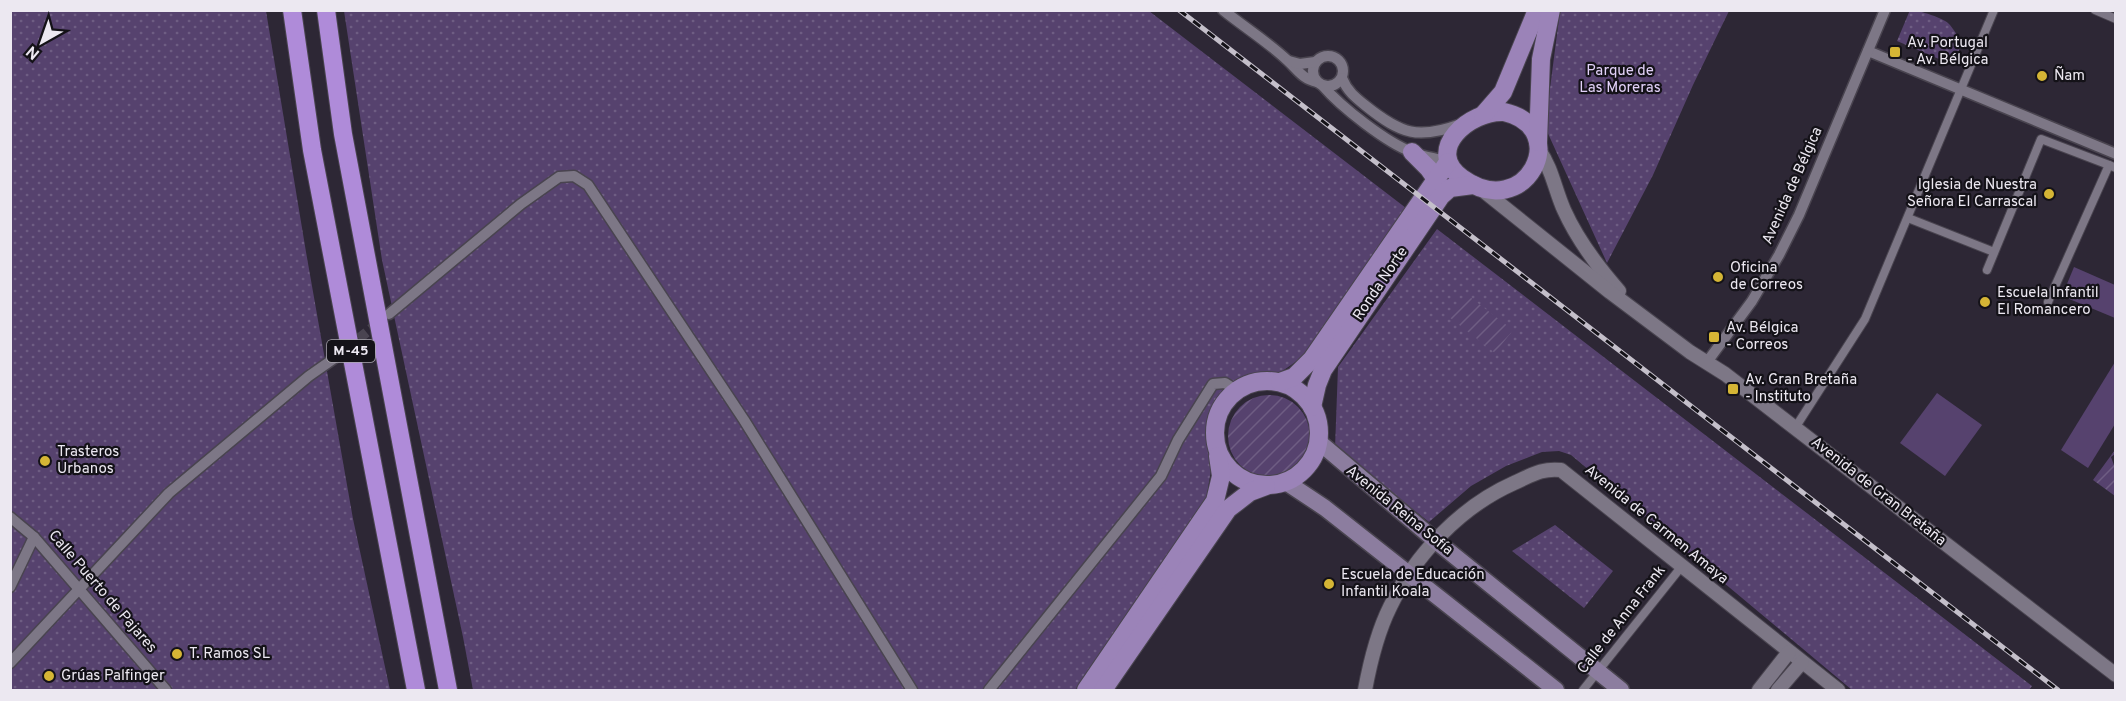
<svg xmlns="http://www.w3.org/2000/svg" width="2126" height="701" viewBox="0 0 2126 701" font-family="Overpass,sans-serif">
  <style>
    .grass { fill: url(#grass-dots) }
    .garden { fill: url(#garden-furrows) }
    .pitch { fill: #56426e }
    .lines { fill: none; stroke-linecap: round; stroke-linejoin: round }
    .minor-tunnel { stroke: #4a4451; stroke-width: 10; stroke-dasharray: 10 5; stroke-linecap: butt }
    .pedestrian-casing { stroke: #49444f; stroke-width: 10 }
    .minor-casing { stroke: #49444f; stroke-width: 13 }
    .tertiary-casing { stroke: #49444f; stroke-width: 16 }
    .secondary-casing { stroke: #49444f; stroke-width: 19 }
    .primary-casing { stroke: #49444f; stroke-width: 20 }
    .motorway-casing { stroke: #49444f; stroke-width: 20 }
    .pedestrian { stroke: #7d7786; stroke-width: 8 }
    .minor { stroke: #7d7786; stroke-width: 10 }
    .tertiary { stroke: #7d7786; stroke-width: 14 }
    .secondary { stroke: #8c7d9f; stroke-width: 16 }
    .primary { stroke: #9b83b8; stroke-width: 18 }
    .motorway { stroke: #af8bd9; stroke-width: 18 }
    .rail-casing { stroke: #c4bfca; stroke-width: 5 }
    .rail { stroke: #141218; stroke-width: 3; stroke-dasharray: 9; stroke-linecap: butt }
    .poi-dot { fill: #d5b535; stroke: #141218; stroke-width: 2 }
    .labels { text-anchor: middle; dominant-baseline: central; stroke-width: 4.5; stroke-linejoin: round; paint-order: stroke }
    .shield { fill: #141218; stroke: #aba8b0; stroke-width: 1.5 }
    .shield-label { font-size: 14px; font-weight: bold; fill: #ece8f1 }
    .poi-label { font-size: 15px; fill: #ece8f1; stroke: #141218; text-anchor: start }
    .park-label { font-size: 15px; fill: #e2d1f8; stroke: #141218 }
    .street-label { font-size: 15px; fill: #ece8f1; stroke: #141218 }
  </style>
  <defs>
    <pattern id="grass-dots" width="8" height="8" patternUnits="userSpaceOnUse" patternTransform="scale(1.5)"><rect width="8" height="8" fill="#56426e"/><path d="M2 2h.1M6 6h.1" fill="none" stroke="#6e5d83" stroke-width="1.8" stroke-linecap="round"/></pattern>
    <pattern id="garden-furrows" width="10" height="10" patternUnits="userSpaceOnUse" patternTransform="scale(1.5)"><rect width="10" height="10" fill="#56426e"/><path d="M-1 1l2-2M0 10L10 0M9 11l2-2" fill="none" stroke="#6e5d83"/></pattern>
  </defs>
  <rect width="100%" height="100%" fill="#2d2735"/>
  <g class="grass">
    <path d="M 1910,10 C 1918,10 1945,18 1950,25 C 1955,31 1956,35 1963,40 L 1953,65 L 1897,41 Z"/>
    <path d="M 10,11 L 266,11 L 306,252 L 353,519 L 390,690 L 11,690 Z"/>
    <path d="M 344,11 L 1149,11 L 1406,208 L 1304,356 L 1281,372 L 1248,377 L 1220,394 L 1208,423 L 1207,439 L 1211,470 L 1206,500 L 1075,690 L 473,690 L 463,637 L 382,260 Z"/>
    <path d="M 1560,11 L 1729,11 L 1693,85 L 1653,175 L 1607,263 L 1545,127 Z"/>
    <path d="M 1437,229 L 2032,686 L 2029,690 L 1852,690 L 1571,455 L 1559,451 L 1542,452 L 1506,466 L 1471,486 L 1429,522 L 1335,448 L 1338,367 Z"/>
    <path d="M 1555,525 L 1613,571 L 1584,608 L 1512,551 Z"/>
  </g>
  <g class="garden">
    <path d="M 1466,294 L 1513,330 L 1495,353 L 1449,317 Z"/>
    <circle cx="1269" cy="436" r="41"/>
    <path d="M 2115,450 L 2115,454 L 2111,457 L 2115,468 L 2115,496 L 2093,480 Z"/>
  </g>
  <g class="pitch">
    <path d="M 2074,267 L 2115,285 L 2115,318 L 2062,296 Z"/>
    <path d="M 2115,362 L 2115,424 L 2088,468 L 2061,450 Z"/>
    <path d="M 1937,393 L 1982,425 L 1945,476 L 1900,443 Z"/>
  </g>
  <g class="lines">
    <path class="minor-tunnel" d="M 347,348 L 382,320"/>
    <defs>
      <g id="pedestrian">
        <path d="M 2095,10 L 2116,19"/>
        <path d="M 1908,218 L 1994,252"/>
        <path d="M 1987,270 L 2041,139 L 2109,165"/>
        <path d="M 2048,302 L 2109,165 L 2116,168"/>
        <path d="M 1795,428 L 1865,319 L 1994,10"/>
        <path d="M 1583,690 L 1682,566"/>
      </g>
      <g id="minor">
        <path d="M 1223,10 C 1244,27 1268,42 1287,60 C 1297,69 1302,79 1317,82"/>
        <path d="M 1868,51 L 2116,154"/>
        <circle cx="1328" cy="71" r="15"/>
        <path d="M 1289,61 L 1300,64 L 1315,62"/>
        <path d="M 1342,78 C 1347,91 1356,98 1366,106 C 1401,134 1418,140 1461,124"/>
        <path d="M 1323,86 C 1341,107 1387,143 1412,152 C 1424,157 1436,158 1448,162"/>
        <path d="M 389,314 L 521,204 L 559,177 L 574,176 L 588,185 L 744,420 L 912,690"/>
        <path d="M 1707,362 L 1752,301 L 1779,255 L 1799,215 L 1885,10"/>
        <path d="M 10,517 L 34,537 L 166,690"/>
        <path d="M 10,587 L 34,537"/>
        <path d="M 10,663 L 169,493 L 309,376 L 339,355"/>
        <path d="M 989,690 L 1161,476 L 1178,440 L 1213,384 L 1225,383 L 1236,390"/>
      </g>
      <g id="tertiary">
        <path d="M 1539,150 C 1552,168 1555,190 1564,210 C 1577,239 1598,267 1619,291"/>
        <path d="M 1480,188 L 1610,292 L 1690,352 L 1725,374 L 2116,675"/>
        <path d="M 1365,690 C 1370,663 1377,633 1390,607 C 1415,555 1460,507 1514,483 C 1532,475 1541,468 1561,470 L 1838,690"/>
        <path d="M 1759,690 L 1789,652"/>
        <path d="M 1778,690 L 1802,662"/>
      </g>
      <g id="secondary">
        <path d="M 1319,442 L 1436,541 L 1621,690"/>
        <path d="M 1286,482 L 1325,508 L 1556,690"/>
      </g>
      <g id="primary">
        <path d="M 1504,112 C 1574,128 1526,224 1462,178 C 1423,150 1470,110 1504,112 Z"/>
        <path d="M 1483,115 L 1503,92 L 1537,10"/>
        <path d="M 1538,142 L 1541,59 L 1551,10"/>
        <path d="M 1412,152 L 1429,169 L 1436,179"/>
        <circle cx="1267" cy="433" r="52"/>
        <path d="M 1280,382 L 1294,377 L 1312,359 L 1448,162"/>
        <path d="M 1312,407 L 1317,385 L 1323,370 L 1441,196 L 1450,188 L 1473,185"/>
        <path d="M 1086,690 L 1215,501 L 1221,476 L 1218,456"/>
        <path d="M 1103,690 L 1228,509 L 1250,492 L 1266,486"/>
      </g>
      <g id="motorway">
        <path d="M 292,10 L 312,150 L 416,690"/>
        <path d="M 326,10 L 343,134 L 448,690"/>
      </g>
    </defs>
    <use href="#pedestrian" class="pedestrian-casing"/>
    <use href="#minor" class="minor-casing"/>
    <use href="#tertiary" class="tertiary-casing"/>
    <use href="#secondary" class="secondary-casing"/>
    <use href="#primary" class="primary-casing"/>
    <use href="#motorway" class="motorway-casing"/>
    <use href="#pedestrian" class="pedestrian"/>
    <use href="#minor" class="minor"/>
    <use href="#tertiary" class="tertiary"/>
    <use href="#secondary" class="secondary"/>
    <use href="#primary" class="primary"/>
    <use href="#motorway" class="motorway"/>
    <defs>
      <path id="rail" d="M 1179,10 L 2058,690"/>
    </defs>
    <use href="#rail" class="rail-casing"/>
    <use href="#rail" class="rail"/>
  </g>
  <g class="poi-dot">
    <rect x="1889" y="46" width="12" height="12" rx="3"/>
    <circle cx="2042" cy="76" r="6"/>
    <circle cx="2049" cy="194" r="6"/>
    <circle cx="1718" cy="277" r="6"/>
    <circle cx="1985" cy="302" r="6"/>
    <rect x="1708" y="331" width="12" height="12" rx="3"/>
    <rect x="1727" y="383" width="12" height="12" rx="3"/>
    <circle cx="45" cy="461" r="6"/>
    <circle cx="1329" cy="584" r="6"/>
    <circle cx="177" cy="654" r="6"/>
    <circle cx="49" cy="676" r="6"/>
  </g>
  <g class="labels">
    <rect class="shield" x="327" y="340" width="48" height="22" rx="4.5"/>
    <g class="shield-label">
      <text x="351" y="351">M-45</text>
    </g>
    <g class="poi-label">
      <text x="1907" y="43">Av. Portugal<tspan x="1907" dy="17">- Av. Bélgica</tspan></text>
      <text x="2054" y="76">Ñam</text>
      <text x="2037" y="185" text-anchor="end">Iglesia de Nuestra<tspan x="2037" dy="17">Señora El Carrascal</tspan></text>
      <text x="1730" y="268">Oficina<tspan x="1730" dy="17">de Correos</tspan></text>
      <text x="1997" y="293">Escuela Infantil<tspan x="1997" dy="17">El Romancero</tspan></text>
      <text x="1726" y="328">Av. Bélgica<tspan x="1726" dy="17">- Correos</tspan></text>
      <text x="1745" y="380">Av. Gran Bretaña<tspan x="1745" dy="17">- Instituto</tspan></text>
      <text x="57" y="452">Trasteros<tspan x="57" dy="17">Urbanos</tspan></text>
      <text x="1341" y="575">Escuela de Educación<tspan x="1341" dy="17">Infantil Koala</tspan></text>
      <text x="189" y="654">T. Ramos SL</text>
      <text x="61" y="676">Grúas Palfinger</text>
    </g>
    <g class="park-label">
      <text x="1620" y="71">Parque de<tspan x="1620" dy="17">Las Moreras</tspan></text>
    </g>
    <g class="street-label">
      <text transform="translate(1793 186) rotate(-66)">Avenida de Bélgica</text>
      <text transform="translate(1381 284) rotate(-56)">Ronda Norte</text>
      <text transform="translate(1878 492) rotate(38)">Avenida de Gran Bretaña</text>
      <text transform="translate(1399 511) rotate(39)">Avenida Reina Sofía</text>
      <text transform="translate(1656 525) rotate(39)">Avenida de Carmen Amaya</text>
      <text transform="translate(102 592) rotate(49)">Calle Puerto de Pajares</text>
      <text transform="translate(1622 620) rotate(-52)">Calle de Anna Frank</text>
    </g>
  </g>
  <rect width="2126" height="701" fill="none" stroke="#ece8f1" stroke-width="24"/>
  <g transform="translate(42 42) rotate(220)" stroke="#141218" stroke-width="4.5" paint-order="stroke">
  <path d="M0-4.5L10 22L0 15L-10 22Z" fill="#ece8f1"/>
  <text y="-9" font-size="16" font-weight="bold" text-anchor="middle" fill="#ece8f1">N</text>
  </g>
</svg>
